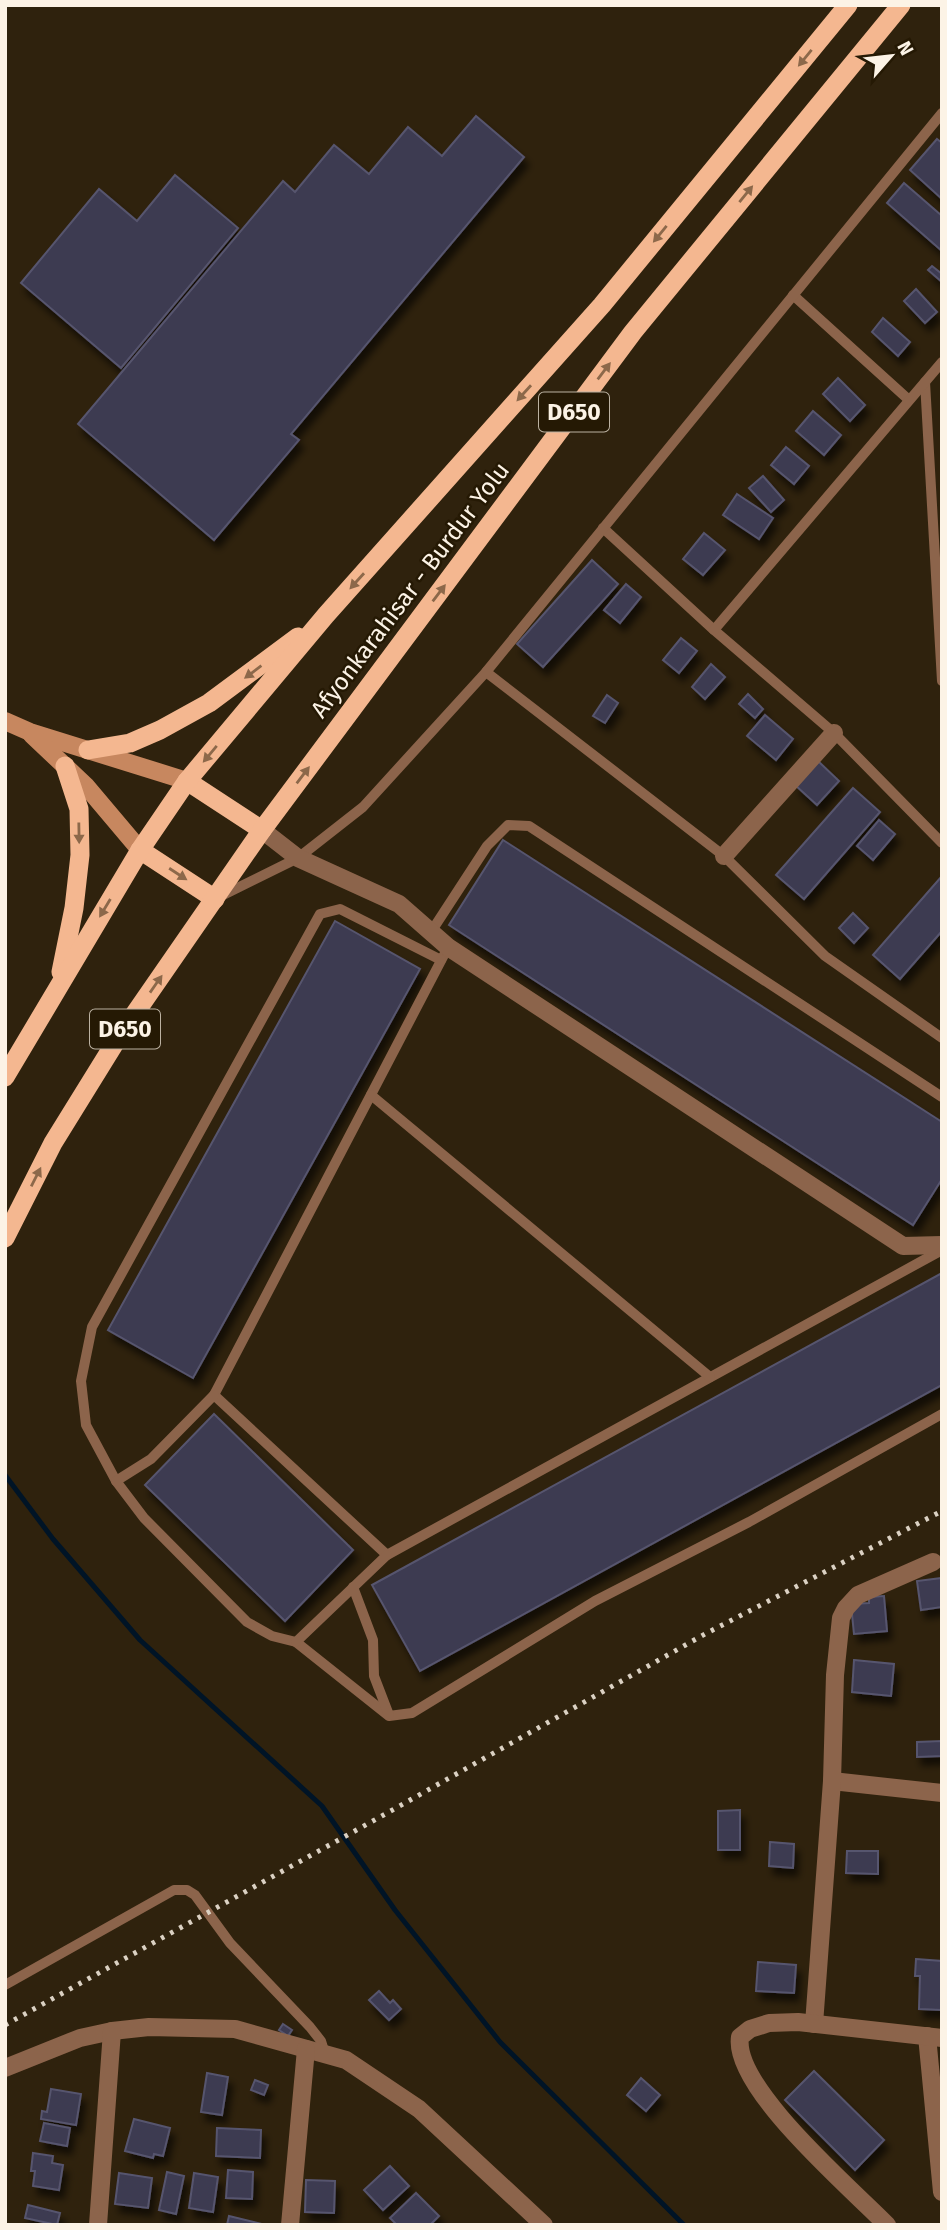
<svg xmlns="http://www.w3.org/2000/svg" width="947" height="2230" viewBox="0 0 947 2230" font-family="'Fira Sans',sans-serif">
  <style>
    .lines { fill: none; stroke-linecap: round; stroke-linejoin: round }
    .stream { stroke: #001426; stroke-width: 5 }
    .building { fill: #3c3a51; stroke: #57556e; stroke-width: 2; filter: url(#shadow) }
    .service { stroke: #8c644b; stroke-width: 10 }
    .minor { stroke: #8c644b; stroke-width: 18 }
    .secondary { stroke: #c7875f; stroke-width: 18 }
    .trunk { stroke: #f4b790; stroke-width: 19 }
    .rail { stroke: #dbd1c3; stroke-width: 5; stroke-dasharray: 3.5 7; stroke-linecap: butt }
    .oneway { fill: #8c684a }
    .labels { text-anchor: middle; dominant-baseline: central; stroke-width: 5; stroke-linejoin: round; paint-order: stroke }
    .shield { fill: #251904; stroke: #bcb2a2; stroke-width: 2 }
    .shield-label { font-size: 23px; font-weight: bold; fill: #fcf3e6 }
    .street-label { font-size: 24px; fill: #fcf3e6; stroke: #251904 }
  </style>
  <defs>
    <filter id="shadow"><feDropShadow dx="4.5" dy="8" stdDeviation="3.5" flood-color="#0009"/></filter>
  </defs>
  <rect width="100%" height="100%" fill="#2f220d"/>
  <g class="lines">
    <path class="stream" d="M 5,1475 L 53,1539 L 140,1640 L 322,1806 L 395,1910 L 500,2042 L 684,2225"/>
  </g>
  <g class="building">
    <path d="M 476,116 L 524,157 L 291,434 L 299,440 L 214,540 L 78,424 L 283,181 L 295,192 L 334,145 L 369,174 L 408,127 L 442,156 Z"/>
    <path d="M 937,139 L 942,143 L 942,199 L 910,170 Z"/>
    <path d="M 175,175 L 238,228 L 121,368 L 21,283 L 99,189 L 137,221 Z"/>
    <path d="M 904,183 L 942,216 L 942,251 L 887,203 Z"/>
    <path d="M 932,266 L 942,274 L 942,282 L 928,270 Z"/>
    <path d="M 916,289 L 937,312 L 925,323 L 904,301 Z"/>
    <path d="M 883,318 L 910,342 L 898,356 L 872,332 Z"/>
    <path d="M 838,378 L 865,405 L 850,421 L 823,394 Z"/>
    <path d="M 813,411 L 841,435 L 824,455 L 796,431 Z"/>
    <path d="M 786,447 L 809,466 L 794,484 L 771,465 Z"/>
    <path d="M 763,476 L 784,500 L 771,512 L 749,488 Z"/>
    <path d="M 737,494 L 773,518 L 759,539 L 723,515 Z"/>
    <path d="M 704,533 L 725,550 L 703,575 L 683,559 Z"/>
    <path d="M 592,560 L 618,584 L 543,667 L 517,644 Z"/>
    <path d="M 626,584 L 641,597 L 620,623 L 604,610 Z"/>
    <path d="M 681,638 L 697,651 L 679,673 L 663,660 Z"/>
    <path d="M 711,664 L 725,677 L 705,699 L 692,687 Z"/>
    <path d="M 748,694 L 763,709 L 755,718 L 739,704 Z"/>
    <path d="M 607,695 L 618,703 L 605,723 L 593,716 Z"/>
    <path d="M 765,715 L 793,739 L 776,760 L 747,736 Z"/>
    <path d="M 818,761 L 839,781 L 817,805 L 795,785 Z"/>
    <path d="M 853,788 L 880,812 L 804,899 L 776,875 Z"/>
    <path d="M 879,820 L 895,834 L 873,860 L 857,846 Z"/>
    <path d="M 503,840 L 942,1122 L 942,1179 L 913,1225 L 449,925 Z"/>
    <path d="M 942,876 L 942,931 L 900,979 L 873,955 Z"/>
    <path d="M 853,913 L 868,928 L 854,943 L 839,928 Z"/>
    <path d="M 335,921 L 420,969 L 193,1378 L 108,1330 Z"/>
    <path d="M 942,1273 L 942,1385 L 420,1671 L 372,1585 Z"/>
    <path d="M 214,1414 L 353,1550 L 285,1621 L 145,1485 Z"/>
    <path d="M 942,1578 L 942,1607 L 921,1610 L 917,1581 Z"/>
    <path d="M 884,1596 L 887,1631 L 854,1634 L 851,1604 L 869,1603 L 869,1597 Z"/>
    <path d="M 854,1660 L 894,1664 L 891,1696 L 852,1692 Z"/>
    <path d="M 942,1741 L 942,1756 L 917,1757 L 917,1742 Z"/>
    <path d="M 740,1810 L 740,1850 L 718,1850 L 718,1811 Z"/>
    <path d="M 770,1842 L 794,1844 L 793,1868 L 769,1866 Z"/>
    <path d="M 847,1851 L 878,1851 L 878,1874 L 846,1873 Z"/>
    <path d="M 916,1959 L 942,1961 L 942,2010 L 919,2009 L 920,1976 L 915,1976 Z"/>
    <path d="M 758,1962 L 796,1965 L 794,1993 L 756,1991 Z"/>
    <path d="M 379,1991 L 390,2003 L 393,2000 L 401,2009 L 389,2020 L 369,2000 Z"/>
    <path d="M 283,2024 L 292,2030 L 288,2036 L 279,2030 Z"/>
    <path d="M 814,2071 L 884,2140 L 855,2170 L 785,2100 Z"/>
    <path d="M 207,2073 L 228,2077 L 222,2115 L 201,2112 Z"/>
    <path d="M 641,2078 L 660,2095 L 646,2111 L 627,2095 Z"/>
    <path d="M 255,2080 L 268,2085 L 264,2095 L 251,2090 Z"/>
    <path d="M 51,2089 L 81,2094 L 76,2125 L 41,2119 L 42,2111 L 47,2112 Z"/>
    <path d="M 134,2119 L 170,2128 L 163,2156 L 154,2154 L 153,2158 L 125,2151 Z"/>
    <path d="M 44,2123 L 70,2128 L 67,2146 L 40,2141 Z"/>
    <path d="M 217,2128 L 261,2130 L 260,2158 L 216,2156 Z"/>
    <path d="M 33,2153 L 53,2156 L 52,2163 L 63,2165 L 59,2190 L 33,2186 L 35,2171 L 31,2171 Z"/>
    <path d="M 390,2166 L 409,2186 L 383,2210 L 364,2190 Z"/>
    <path d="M 228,2170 L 253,2172 L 252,2199 L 226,2198 Z"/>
    <path d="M 167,2172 L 184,2176 L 176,2214 L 159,2210 Z"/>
    <path d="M 119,2173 L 152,2178 L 148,2208 L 115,2204 Z"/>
    <path d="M 194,2173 L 218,2177 L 213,2212 L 189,2208 Z"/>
    <path d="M 306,2180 L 335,2181 L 334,2213 L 305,2212 Z"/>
    <path d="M 416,2193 L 439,2216 L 430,2225 L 397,2225 L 390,2218 Z"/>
    <path d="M 28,2205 L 60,2213 L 57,2225 L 25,2218 Z"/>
    <path d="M 229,2216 L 262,2224 L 261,2225 L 227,2225 Z"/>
  </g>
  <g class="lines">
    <g class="service">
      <path d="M 793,295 L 909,400"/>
      <path d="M 925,382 L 942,681"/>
      <path d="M 603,528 L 714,630 L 834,733 L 942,843"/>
      <path d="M 714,630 L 942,362"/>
      <path d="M 486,672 L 724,856 L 825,956 L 942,1038"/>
      <path d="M 219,897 L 298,858 L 363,807 L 486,672 L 942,113"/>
      <path d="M 431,932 L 487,846 L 508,825 L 529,826 L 942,1097"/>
      <path d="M 444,955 L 214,1395 L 387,1555 L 942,1250"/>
      <path d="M 441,960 L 340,909 L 320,914 L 92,1327 L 81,1381 L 86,1425 L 116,1481 L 144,1518 L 247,1622 L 272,1636 L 296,1642 L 389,1716 L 412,1713 L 595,1601 L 749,1522 L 942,1414"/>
      <path d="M 371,1095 L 710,1377"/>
      <path d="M 116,1481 L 151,1459 L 214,1395"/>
      <path d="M 353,1587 L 373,1640 L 374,1676 L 389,1715"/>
      <path d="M 296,1642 L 387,1555"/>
      <path d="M 5,1985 L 174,1890 L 187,1890 L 195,1895 L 230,1943 L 310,2027 L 321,2041 L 325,2054"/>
    </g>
    <g class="minor">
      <path d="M 262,830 L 298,858 L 399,904 L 448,947 L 903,1246 L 942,1245"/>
      <path d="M 724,856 L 834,733"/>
      <path d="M 832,1781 L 942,1793"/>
      <path d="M 814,2024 L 832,1781 L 835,1675 L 841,1618 L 846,1608 L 858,1595 L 933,1562"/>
      <path d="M 927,2036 L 942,2192"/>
      <path d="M 5,2068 L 80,2038 L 112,2031 L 149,2027 L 235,2029 L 346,2060 L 419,2109 L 544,2225"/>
      <path d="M 98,2225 L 112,2031"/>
      <path d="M 290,2225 L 306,2049"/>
      <path d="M 887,2225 C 852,2189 732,2087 740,2037 L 750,2029 L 769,2023 L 798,2022 L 942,2038"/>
    </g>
    <g class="secondary">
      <path d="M 5,721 L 30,732 L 187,781"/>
      <path d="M 32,735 L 86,786 L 140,850"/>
    </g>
    <g class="trunk">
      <path d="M 88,750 L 130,743 L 160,730 L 209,703 L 298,637"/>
      <path d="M 187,781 L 262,830"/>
      <path d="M 140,850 L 215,899"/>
      <path d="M 61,972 L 74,908 L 80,855 L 79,809 L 65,766"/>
      <path d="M 5,1077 L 140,850 L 187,781 L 326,615 L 602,305 L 848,5"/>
      <path d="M 5,1238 L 53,1143 L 118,1038 L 262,830 L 633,332 L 901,5"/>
    </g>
    <path class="rail" d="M 5,2025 L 380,1817 L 705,1634 L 942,1511"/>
  </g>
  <defs><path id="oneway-solid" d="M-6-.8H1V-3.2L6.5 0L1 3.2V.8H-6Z" transform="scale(1.75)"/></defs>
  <g class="oneway">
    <use href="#oneway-solid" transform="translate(805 58) rotate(129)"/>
    <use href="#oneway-solid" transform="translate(746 194) rotate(-51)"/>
    <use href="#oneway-solid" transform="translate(660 234) rotate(129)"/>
    <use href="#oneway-solid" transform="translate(604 371) rotate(-53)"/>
    <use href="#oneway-solid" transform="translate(524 393) rotate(132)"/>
    <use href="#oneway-solid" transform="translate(357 581) rotate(132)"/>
    <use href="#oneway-solid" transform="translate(439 593) rotate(-53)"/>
    <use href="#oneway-solid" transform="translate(253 672) rotate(143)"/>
    <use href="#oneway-solid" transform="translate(210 754) rotate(130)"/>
    <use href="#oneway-solid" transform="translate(303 775) rotate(-53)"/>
    <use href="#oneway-solid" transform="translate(79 833) rotate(89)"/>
    <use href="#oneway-solid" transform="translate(178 874) rotate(33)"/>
    <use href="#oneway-solid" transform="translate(105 908) rotate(121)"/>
    <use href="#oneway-solid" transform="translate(156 984) rotate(-55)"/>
    <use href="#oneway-solid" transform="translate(36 1177) rotate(-63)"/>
  </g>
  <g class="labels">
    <g class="shield">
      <rect x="539" y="392.5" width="70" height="39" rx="5"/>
      <rect x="90" y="1009.5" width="70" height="39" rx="5"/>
    </g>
    <g class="shield-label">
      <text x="574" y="412">D650</text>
      <text x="125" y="1029">D650</text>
    </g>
    <g class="street-label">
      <text transform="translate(410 590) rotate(-53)">Afyonkarahisar - Burdur Yolu</text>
    </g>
  </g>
  <rect width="947" height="2230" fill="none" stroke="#fcf3e6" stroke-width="14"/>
  <g transform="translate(891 56) rotate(62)" stroke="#251904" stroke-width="5" paint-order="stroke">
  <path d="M0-5L12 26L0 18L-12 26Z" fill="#fcf3e6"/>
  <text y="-10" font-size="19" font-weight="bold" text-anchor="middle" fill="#fcf3e6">N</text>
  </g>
</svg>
